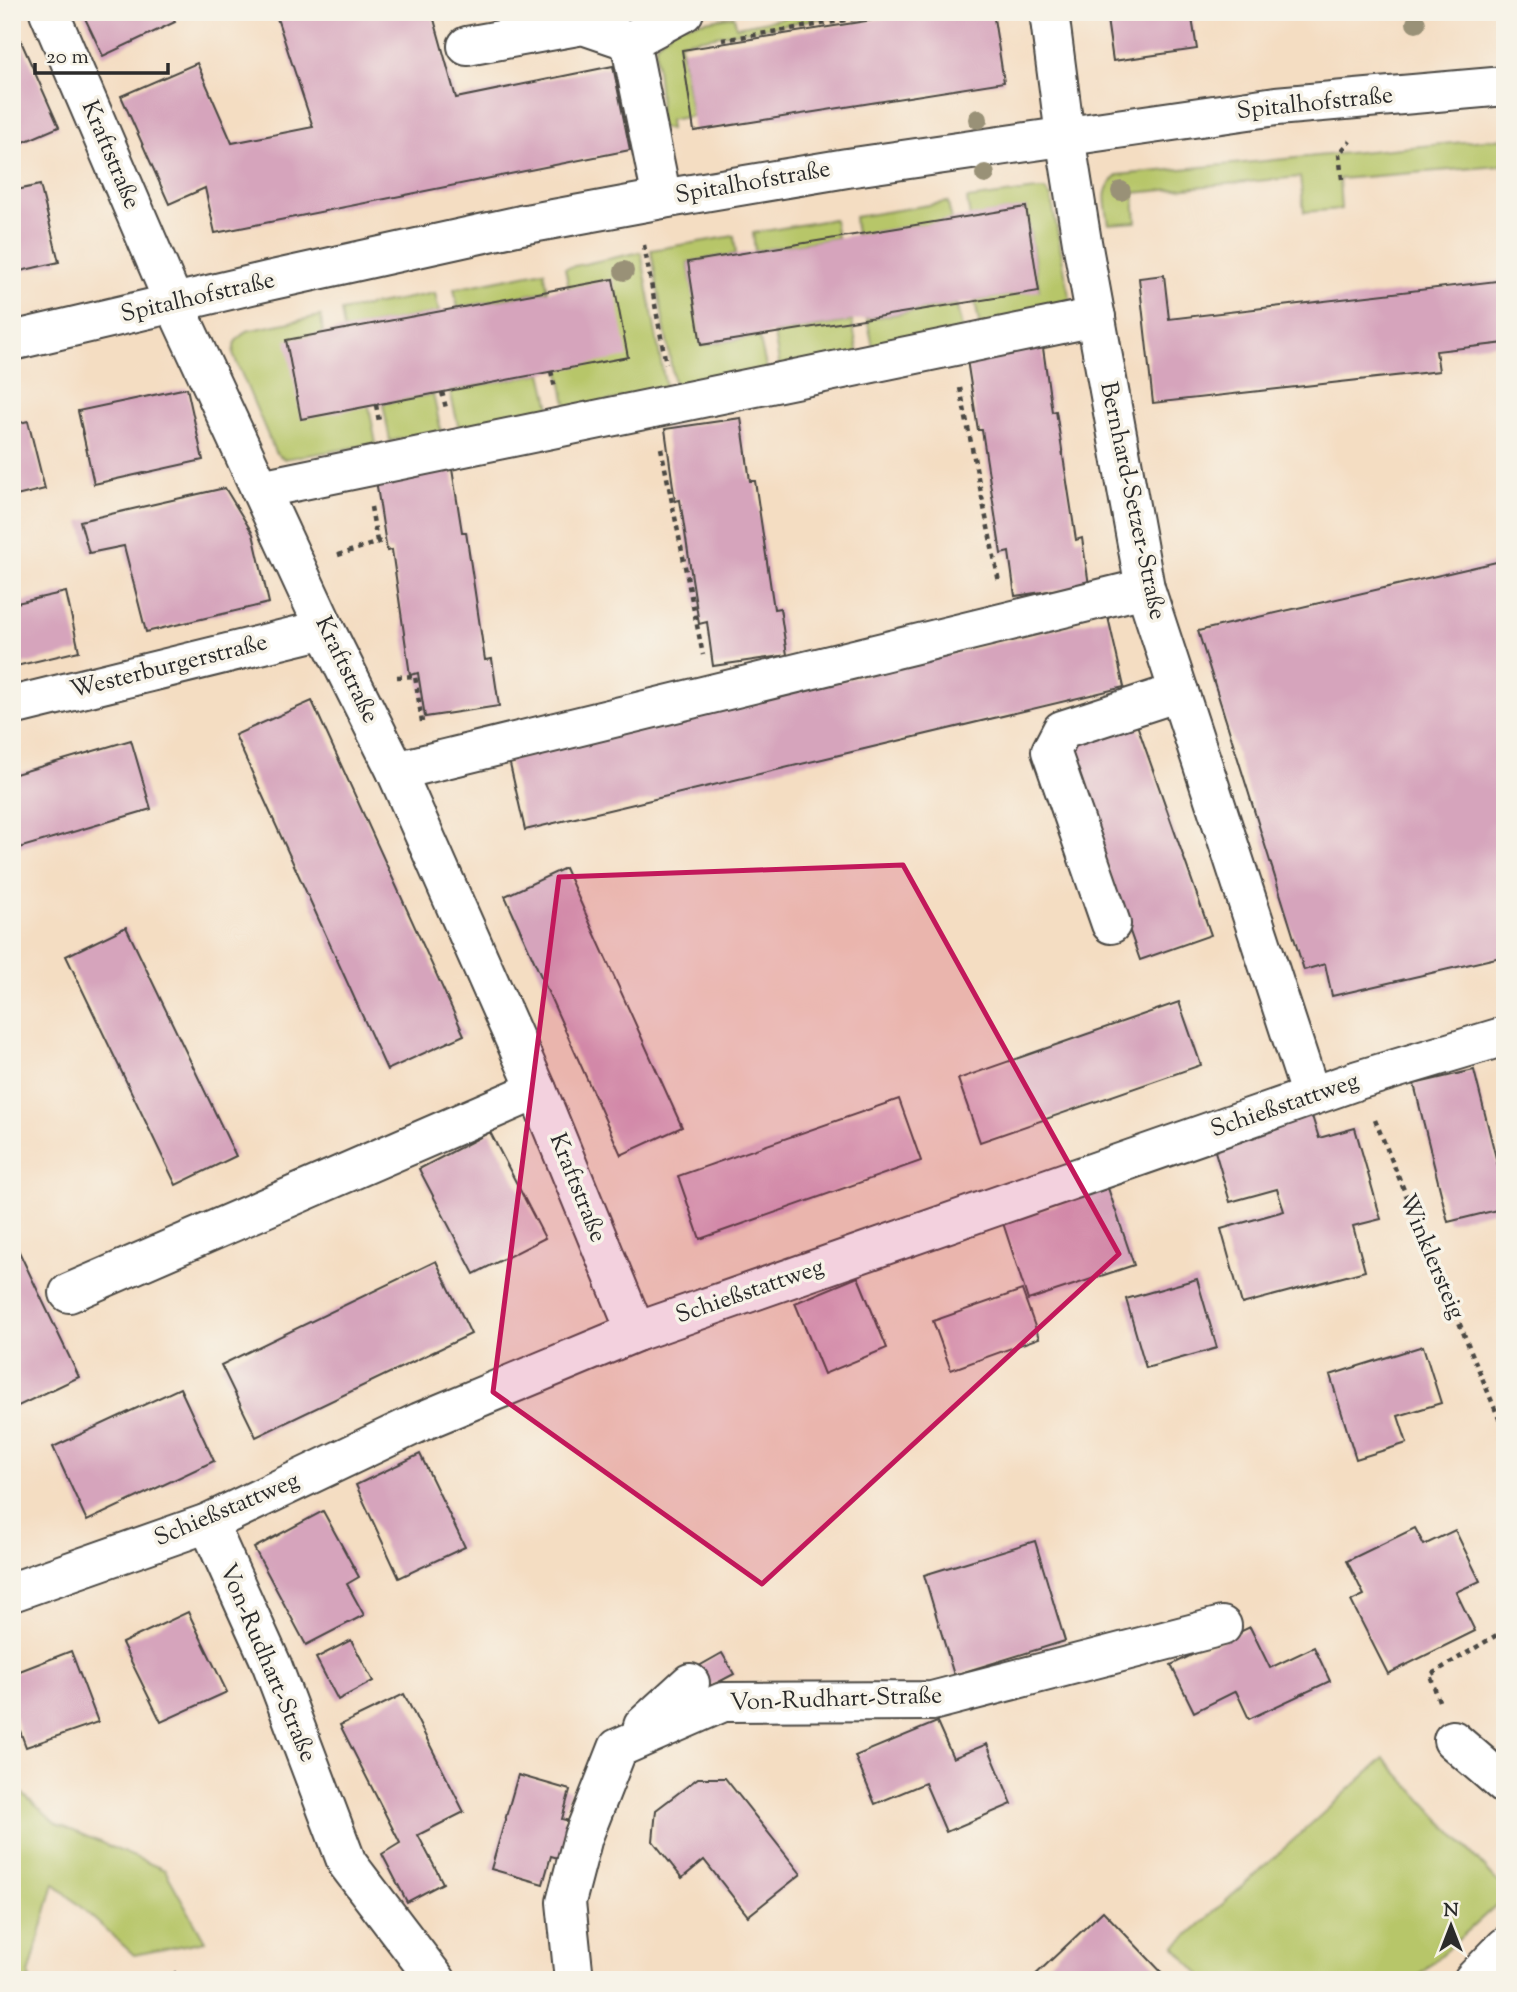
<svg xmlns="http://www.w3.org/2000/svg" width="1517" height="1992" viewBox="0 0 1517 1992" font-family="'Sorts Mill Goudy',serif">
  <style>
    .green { fill: #b7c669; stroke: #71784a; stroke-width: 2 }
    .building { fill: #d6a4bc }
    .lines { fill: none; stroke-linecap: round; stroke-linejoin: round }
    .minor-casing { stroke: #494642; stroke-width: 42 }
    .path { stroke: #494642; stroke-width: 4.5; stroke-dasharray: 5 5; stroke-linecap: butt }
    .minor { stroke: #fff; stroke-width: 38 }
    .tree { fill: #999177 }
    .marked { fill: #c2185b; fill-opacity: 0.2; stroke: #c2185b; stroke-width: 5; stroke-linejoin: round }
    .labels { text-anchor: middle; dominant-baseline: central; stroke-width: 7; stroke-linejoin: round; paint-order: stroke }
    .street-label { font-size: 24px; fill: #2b2b2b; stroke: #f7f3e8 }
  </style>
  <rect width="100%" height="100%" fill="#f7f3e8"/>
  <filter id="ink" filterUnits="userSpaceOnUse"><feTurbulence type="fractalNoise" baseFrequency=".0143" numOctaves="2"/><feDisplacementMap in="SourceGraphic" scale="14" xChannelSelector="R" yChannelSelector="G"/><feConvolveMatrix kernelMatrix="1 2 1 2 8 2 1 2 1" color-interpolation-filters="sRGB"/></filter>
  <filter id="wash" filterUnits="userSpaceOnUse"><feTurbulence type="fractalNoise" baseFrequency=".00686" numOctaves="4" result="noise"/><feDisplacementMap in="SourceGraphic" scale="28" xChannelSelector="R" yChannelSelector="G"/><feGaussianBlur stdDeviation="1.57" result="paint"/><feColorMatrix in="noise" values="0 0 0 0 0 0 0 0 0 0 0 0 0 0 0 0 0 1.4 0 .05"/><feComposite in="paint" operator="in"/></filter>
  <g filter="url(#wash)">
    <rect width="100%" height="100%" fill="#f4ddc2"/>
    <g class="green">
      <path d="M 805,12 L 859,12 L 680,42 L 692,116 L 669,120 L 670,130 L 657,126 C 664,96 655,74 656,44 L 677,26 L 734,16 L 736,27 L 805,14 Z"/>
      <path d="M 1505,138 L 1505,161 L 1500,166 L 1339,179 L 1341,209 L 1304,212 L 1300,177 L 1134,193 L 1136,222 L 1109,224 C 1106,203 1099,190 1118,175 Z"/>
      <path d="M 1036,190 L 1045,190 L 1051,197 L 1072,311 L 980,328 L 975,301 L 1039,290 L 1026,208 L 970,217 L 967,199 Z"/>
      <path d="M 948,202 L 951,220 L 856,235 L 854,217 Z"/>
      <path d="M 834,219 L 837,238 L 755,251 L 753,233 Z"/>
      <path d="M 734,236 L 736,254 L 688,262 L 702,345 L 759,336 L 767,371 L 675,388 L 651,250 Z"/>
      <path d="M 641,252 L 666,390 L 567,409 L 559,370 L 569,287 L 565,268 Z"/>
      <path d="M 544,271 L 548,291 L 458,308 L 454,289 Z"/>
      <path d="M 435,293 L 439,312 L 344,330 L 341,311 Z"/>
      <path d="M 956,304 L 963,332 L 874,351 L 867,319 Z"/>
      <path d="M 321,316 L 323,334 L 369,406 L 376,444 L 284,459 L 275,452 L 233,354 L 235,342 L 246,331 Z"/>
      <path d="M 852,321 L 858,354 L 780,368 L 774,334 Z"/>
      <path d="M 542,373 L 551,412 L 459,429 L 450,391 Z"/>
      <path d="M 433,394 L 441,431 L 390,441 L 383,403 Z"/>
      <path d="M 1384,1758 L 1505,1890 L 1505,1897 L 1414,1980 L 1205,1980 L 1175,1947 Z"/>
      <path d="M 12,1784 L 55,1823 L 165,1870 L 205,1941 L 134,1955 L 54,1883 L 29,1975 L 30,1980 L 12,1980 Z"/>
    </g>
    <g id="blocks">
      <g class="building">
        <path d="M 82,12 L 170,12 L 175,22 L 103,56 Z"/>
        <path d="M 275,12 L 432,12 L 456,98 L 613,66 L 630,150 L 215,233 L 205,188 L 169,204 L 121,96 L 197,63 L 232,143 L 313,127 Z"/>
        <path d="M 923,12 L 993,12 L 1004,82 L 694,131 L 682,50 Z"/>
        <path d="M 1106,12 L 1191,12 L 1197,49 L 1113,61 Z"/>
        <path d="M 12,21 L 59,127 L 12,147 Z"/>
        <path d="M 40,185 L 59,262 L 12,273 L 12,191 Z"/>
        <path d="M 1026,207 L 1039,291 L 701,345 L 688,262 Z"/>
        <path d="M 1164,275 L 1169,319 L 1505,280 L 1505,343 L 1436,351 L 1439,371 L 1153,403 L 1139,278 Z"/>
        <path d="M 613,279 L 628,357 L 301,419 L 286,340 Z"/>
        <path d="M 1043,348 L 1052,412 L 1056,411 L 1076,540 L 1082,538 L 1089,585 L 1015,596 L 1009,552 L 1001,554 L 982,430 L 978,430 L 967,360 Z"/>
        <path d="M 187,388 L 203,460 L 94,484 L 78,411 Z"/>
        <path d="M 741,418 L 750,481 L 755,481 L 774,609 L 780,608 L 787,655 L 713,666 L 707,622 L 699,624 L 680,500 L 675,501 L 665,429 Z"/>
        <path d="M 28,421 L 45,489 L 12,497 L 12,425 Z"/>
        <path d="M 452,469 L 462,532 L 466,532 L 485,660 L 492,659 L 499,706 L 425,717 L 418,673 L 410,675 L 392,550 L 387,551 L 376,480 Z"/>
        <path d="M 225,488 L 253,534 L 269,603 L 146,632 L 124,546 L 89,553 L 80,521 Z"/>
        <path d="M 1505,560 L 1505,956 L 1332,996 L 1325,964 L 1304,970 L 1198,631 Z"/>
        <path d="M 66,592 L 79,651 L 12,667 L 12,604 Z"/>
        <path d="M 1108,617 L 1124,687 L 525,830 L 509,760 Z"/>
        <path d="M 312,701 L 464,1035 L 387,1070 L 235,735 Z"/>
        <path d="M 1135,719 L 1211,935 L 1140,960 L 1064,744 Z"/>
        <path d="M 131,740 L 151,809 L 12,850 L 12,775 Z"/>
        <path d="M 565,868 L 682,1127 L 621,1155 L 505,896 Z"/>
        <path d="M 126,927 L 236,1156 L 176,1185 L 66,956 Z"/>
        <path d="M 1179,1002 L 1201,1065 L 980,1142 L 958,1079 Z"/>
        <path d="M 1474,1070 L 1505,1194 L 1505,1208 L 1448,1222 L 1414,1084 Z"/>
        <path d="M 899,1099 L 921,1161 L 700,1239 L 678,1176 Z"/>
        <path d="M 1311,1113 L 1319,1138 L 1355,1128 L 1381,1219 L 1353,1226 L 1365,1271 L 1242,1304 L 1221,1229 L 1284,1211 L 1277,1189 L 1230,1202 L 1212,1141 Z"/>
        <path d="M 490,1132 L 545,1238 L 474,1274 L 419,1169 Z"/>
        <path d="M 1108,1188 L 1134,1265 L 1028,1300 L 1003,1223 Z"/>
        <path d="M 12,1237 L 79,1377 L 12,1409 Z"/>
        <path d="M 436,1261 L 471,1334 L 256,1437 L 221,1365 Z"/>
        <path d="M 858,1277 L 887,1348 L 824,1374 L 795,1303 Z"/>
        <path d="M 1197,1279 L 1217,1348 L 1146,1368 L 1126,1299 Z"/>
        <path d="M 1022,1290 L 1039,1338 L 951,1370 L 933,1321 Z"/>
        <path d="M 1423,1346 L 1441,1403 L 1398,1416 L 1407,1443 L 1356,1459 L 1330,1375 Z"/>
        <path d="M 180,1388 L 214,1461 L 87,1521 L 53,1447 Z"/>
        <path d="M 420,1454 L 465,1547 L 399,1578 L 356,1485 Z"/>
        <path d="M 323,1511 L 359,1577 L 347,1584 L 364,1615 L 306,1645 L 254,1548 Z"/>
        <path d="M 1415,1528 L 1424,1545 L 1455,1530 L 1480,1581 L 1456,1592 L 1475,1631 L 1388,1674 L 1351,1601 L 1364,1595 L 1347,1561 Z"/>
        <path d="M 1035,1541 L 1065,1641 L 954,1675 L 924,1575 Z"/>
        <path d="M 188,1612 L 227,1692 L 161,1722 L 122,1643 Z"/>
        <path d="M 1250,1627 L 1270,1668 L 1314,1647 L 1330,1681 L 1249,1719 L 1236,1691 L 1194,1712 L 1171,1665 Z"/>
        <path d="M 351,1640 L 373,1681 L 338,1700 L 316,1658 Z"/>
        <path d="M 71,1651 L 98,1722 L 26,1747 L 12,1709 L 12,1674 Z"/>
        <path d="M 722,1653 L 734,1674 L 696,1694 L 685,1674 Z"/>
        <path d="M 404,1694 L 464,1812 L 418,1835 L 443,1883 L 407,1902 L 382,1854 L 400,1843 L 340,1725 Z"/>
        <path d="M 937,1722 L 953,1758 L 987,1744 L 1012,1804 L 946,1832 L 925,1783 L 875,1804 L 855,1756 Z"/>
        <path d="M 518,1775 L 570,1790 L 562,1819 L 577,1823 L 566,1860 L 551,1856 L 543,1884 L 491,1869 Z"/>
        <path d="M 698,1778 L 725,1778 L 801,1874 L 748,1916 L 704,1860 L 682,1878 L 653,1841 L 656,1810 Z"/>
        <path d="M 1103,1911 L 1169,1980 L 1030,1980 Z"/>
        <path d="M 175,1972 L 181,1980 L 164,1980 Z"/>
      </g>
    </g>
  </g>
  <g filter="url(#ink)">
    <use href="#blocks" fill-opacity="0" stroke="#494642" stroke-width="2"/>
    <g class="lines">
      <defs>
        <g id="minor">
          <path d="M 49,12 L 174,303 L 325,629 L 396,771 L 537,1090 L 636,1332"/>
          <path d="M 1049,12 L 1065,136 L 1082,242 L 1145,588 L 1311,1096"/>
          <path d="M 467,46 L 583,25 L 630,41"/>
          <path d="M 662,199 L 630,41 L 684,12"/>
          <path d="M 12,341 L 268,281 L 521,225 L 662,199 L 847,168 L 1276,106 L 1505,86"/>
          <path d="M 260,489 L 1096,317"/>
          <path d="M 12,706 L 325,629"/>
          <path d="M 396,771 L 1145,588"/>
          <path d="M 1111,924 L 1051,751 L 1062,730 L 1179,692"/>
          <path d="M 69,1293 L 537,1090"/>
          <path d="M 208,1523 L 272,1665 L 347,1863 L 436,1980"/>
          <path d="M 12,1592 L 208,1523 L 420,1422 L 636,1332 L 1358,1080 L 1505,1036"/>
          <path d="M 643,1726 L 690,1683"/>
          <path d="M 1453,1740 L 1505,1785"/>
          <path d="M 574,1980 L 566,1902 L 583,1837 L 618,1748 L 723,1702 L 932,1701 L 1222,1626"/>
          <path d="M 1473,1980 L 1505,1947"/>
        </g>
      </defs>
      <use href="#minor" class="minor-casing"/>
      <g class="path">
        <path d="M 722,40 L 896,12"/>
        <path d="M 1342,179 L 1339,154 L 1350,141"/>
        <path d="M 644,245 L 666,364"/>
        <path d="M 551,371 L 555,388"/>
        <path d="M 960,388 L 999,582"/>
        <path d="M 442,392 L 446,408"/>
        <path d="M 376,405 L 379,421"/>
        <path d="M 661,448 L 703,655"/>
        <path d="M 371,507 L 377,541"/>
        <path d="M 338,555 L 385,540"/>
        <path d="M 397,677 L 415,676 L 422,722"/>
        <path d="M 1375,1120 L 1505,1433"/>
        <path d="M 1439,1701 L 1430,1675 L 1505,1630"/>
      </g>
      <use href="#minor" class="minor"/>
    </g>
    <g class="tree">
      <circle cx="1416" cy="23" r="10"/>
      <circle cx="978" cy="119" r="10"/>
      <circle cx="985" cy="174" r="10"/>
      <circle cx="1121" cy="191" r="10"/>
      <circle cx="624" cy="271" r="10"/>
    </g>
  </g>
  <path class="marked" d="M 903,865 L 1119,1254 L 762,1584 L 493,1392 L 559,877 Z"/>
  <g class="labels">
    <g class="street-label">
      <text transform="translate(1315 104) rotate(-6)">Spitalhofstraße</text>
      <text transform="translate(110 155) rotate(67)">Kraftstraße</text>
      <text transform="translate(753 183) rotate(-10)">Spitalhofstraße</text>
      <text transform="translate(198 298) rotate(-13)">Spitalhofstraße</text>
      <text transform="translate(1132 501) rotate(78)">Bernhard-Setzer-Straße</text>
      <text transform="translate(169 667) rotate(-14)">Westerburgerstraße</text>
      <text transform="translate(346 670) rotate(64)">Kraftstraße</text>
      <text transform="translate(1285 1106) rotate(-19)">Schießstattweg</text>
      <text transform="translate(577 1188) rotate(68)">Kraftstraße</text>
      <text transform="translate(1431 1257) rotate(67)">Winklersteig</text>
      <text transform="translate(750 1292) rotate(-19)">Schießstattweg</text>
      <text transform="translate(227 1510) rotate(-23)">Schießstattweg</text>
      <text transform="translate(267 1663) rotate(67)">Von-Rudhart-Straße</text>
      <text transform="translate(836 1700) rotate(-2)">Von-Rudhart-Straße</text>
    </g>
  </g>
  <rect width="1517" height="1992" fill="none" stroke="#f7f3e8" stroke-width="42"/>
  <g transform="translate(1451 1926)" stroke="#f7f3e8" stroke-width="5" paint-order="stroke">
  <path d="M0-5L12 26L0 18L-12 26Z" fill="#2b2b2b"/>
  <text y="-10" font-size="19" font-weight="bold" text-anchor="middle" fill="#2b2b2b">N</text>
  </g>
  <path d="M35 63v10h133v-10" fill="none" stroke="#2b2b2b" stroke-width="3.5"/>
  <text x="46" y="63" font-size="21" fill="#2b2b2b" stroke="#f7f3e8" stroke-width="5" paint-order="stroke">20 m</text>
</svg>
